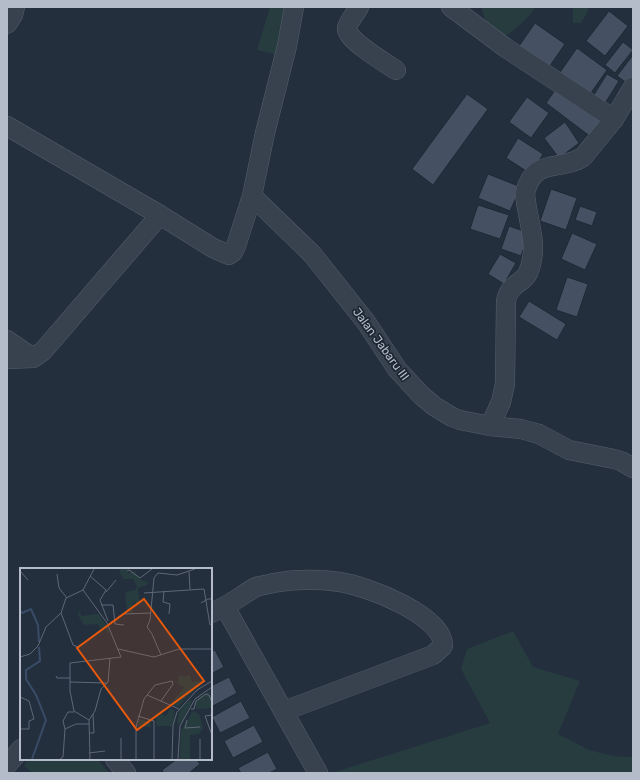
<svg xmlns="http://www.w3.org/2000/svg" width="640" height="780" viewBox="0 0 640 780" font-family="Rubik,sans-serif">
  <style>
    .green { fill: #263c3f }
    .building { fill: #455162; stroke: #1f2835 }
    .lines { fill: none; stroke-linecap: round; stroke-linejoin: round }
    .minor-casing { stroke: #565f6c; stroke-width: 20 }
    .minor { stroke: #38414e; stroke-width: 19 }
    .labels { text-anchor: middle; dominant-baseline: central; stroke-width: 3.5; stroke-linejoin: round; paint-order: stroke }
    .street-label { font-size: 12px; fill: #b4bcc9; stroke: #1d2633 }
    .inset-river { fill: none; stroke: #394c67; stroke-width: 2 }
    .inset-road { fill: none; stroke: #5e6776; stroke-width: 1 }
    .view { fill: #e8590c; fill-opacity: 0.15; stroke: #e8590c; stroke-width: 2 }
    .inset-edge { fill: none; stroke: #b4bcc9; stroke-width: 2 }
  </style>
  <rect width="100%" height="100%" fill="#242f3e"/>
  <g class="green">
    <path d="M 270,7 L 288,7 L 279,55 L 257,50 Z"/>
    <path d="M 481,7 L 536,7 C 525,21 514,32 498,40 L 488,27 Z"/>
    <path d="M 573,7 L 589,7 L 587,13 L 581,23 L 573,23 Z"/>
    <path d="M 513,631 L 533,667 L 580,681 L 558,734 L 589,750 L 613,756 L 632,757 L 633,759 L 633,773 L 336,773 L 335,772 L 490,723 L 461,669 L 467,649 Z"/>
    <path d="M 29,759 L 97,759 L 109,773 L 33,773 L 24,766 Z"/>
  </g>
  <g class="building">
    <path d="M 609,11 L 628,26 L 605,56 L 586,41 Z"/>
    <path d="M 535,23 L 565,44 L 547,70 L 517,49 Z"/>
    <path d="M 623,42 L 633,50 L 615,73 L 605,65 Z"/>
    <path d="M 577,48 L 607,70 L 586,100 L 556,78 Z"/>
    <path d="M 633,55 L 633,82 L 630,85 L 617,76 Z"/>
    <path d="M 607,74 L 619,81 L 602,108 L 590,101 Z"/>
    <path d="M 558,86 L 604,120 L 591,137 L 546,103 Z"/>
    <path d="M 467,94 L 488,109 L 433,185 L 412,169 Z"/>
    <path d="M 527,97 L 549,113 L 531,138 L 509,122 Z"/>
    <path d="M 565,122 L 579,143 L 559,158 L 544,138 Z"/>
    <path d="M 518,138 L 543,154 L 531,174 L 506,158 Z"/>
    <path d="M 488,174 L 521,187 L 510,211 L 478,198 Z"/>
    <path d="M 551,189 L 577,198 L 566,230 L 540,221 Z"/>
    <path d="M 478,205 L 509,215 L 500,239 L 470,229 Z"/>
    <path d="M 580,206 L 597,212 L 592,226 L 575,220 Z"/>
    <path d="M 509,226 L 529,233 L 521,256 L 501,249 Z"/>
    <path d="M 572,233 L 597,244 L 585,270 L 561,259 Z"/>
    <path d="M 500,254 L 516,263 L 504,284 L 488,274 Z"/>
    <path d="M 567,277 L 588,284 L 577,317 L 556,310 Z"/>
    <path d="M 529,301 L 566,324 L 557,340 L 519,317 Z"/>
    <path d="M 215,650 L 224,667 L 211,674 L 211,652 Z"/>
    <path d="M 229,677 L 237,693 L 211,707 L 211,686 Z"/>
    <path d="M 241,701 L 250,718 L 220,733 L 212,717 Z"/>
    <path d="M 254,725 L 263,742 L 233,758 L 224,741 Z"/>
    <path d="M 268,752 L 277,769 L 269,773 L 241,773 L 238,768 Z"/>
    <path d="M 177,759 L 196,759 L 200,764 L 189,773 L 164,773 L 162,770 Z"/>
  </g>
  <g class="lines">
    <defs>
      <g id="minor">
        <path d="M 359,7 C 356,13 348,22 347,28 C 345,39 387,64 396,70"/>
        <path d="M 451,7 L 506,48 L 614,119"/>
        <path d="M 7,24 L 13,15 L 15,7"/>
        <path d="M 7,126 L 160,215 L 213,248 L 229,255 L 233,252 L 236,246 L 252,196 L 265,133 L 287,46 L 294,7"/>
        <path d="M 252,196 L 312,254 L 366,322 L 397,369 L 421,395 L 434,406 L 452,417 L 460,420 L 490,426 L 521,429 L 528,431 L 539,434 L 569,450 L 614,459 L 621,461 L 633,468"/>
        <path d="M 7,340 L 33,358"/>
        <path d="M 7,359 L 33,358 L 43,351 L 160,215"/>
        <path d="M 490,426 L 501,402 L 505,384 L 506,301 C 510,282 522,285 528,273 C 540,244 527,222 525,193 C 534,156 560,172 583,157 L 614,119 L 633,87"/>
        <path d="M 225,607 L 318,773"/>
        <path d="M 211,613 C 221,609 231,603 240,597 C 245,594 250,590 256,587 C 261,585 268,585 273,583 C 295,579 319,579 340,582 C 366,586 444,615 443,646 L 433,655 L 284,711"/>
        <path d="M 115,759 L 126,773"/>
        <path d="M 7,765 L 21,749"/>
      </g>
    </defs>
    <use href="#minor" class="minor-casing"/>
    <use href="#minor" class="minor"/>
  </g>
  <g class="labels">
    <g class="street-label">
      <text transform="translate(381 344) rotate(54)">Jalan Jabaru III</text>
    </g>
  </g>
  <g transform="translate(20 568)">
    <rect width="192" height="192" fill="#242f3e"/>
    <path d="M 101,1 L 106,1 L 108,5 L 114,3 L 121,12 L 128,14 L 127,17 L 118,20 L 120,38 L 114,34 L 112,46 L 107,42 L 105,24 L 116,22 L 117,18 L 113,11 L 104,11 L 99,4 ZM 60,42 L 61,48 L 79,46 L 90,64 L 88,66 L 85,59 L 80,61 L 78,56 L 64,57 L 58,47 ZM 159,107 L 164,109 L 170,107 L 172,114 L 184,112 L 158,139 L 151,136 L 164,119 L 157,115 ZM 189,123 L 192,140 L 177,141 L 175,137 L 178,130 ZM 170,131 L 172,134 L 162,154 L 157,157 L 159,143 ZM 150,140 L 155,143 L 152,158 L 136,158 L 137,144 L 146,148 ZM 173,143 L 179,146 L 183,160 L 179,166 L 170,167 L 170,191 L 160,191 L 161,163 ZM 119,151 L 130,154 L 131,159 L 118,159 Z" fill="#263c3f"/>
    <path class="inset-river" d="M 0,43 L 2,45 L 11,41 L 18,57 L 19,74M 12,191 L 26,152 L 16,127 L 6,111 L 6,102 L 20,93 L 19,79"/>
    <path class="inset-road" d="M 0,3 L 8,12M 107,3 L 109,2 L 120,10 L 132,1M 169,4 L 170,21M 37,6 L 39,20 L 47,30M 70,8 L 86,22 L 80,32 L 88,53M 63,22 L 87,55 L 101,89 L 50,95 L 50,123 L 54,143 L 69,152M 144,23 L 143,34 L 150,36 L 149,46M 86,24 L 96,12M 124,25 L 184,21 L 190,57M 181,35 L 188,31 L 192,31M 81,37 L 93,37 L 95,56 L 104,57M 41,45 L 53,77 L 58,79 L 59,83M 104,46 L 131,45M 98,81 L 134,89 L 159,81 L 192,81M 141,87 L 132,66 L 127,59 L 130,52 L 134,10 L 138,5 L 157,7 L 175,1M 0,89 L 10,86 L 18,78 L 26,59 L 41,45 L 46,30 L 63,22 L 74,1M 36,108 L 37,110 L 50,110M 50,114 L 87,115M 127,127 L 159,141M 0,129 L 9,133 L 14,151 L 9,153 L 9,161 L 0,161M 171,141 L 174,141 L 176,133 L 186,126 L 189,127 L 192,134M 54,144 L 48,144 L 43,153 L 45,161 L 56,156 L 69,156M 192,147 L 185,148 L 192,167M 118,148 L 134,153 L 134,191M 167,152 L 165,160 L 180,159M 69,165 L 74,165 L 73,146M 101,170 L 101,191M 180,171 L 180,191M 69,185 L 85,183M 40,191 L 43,189 L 45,161M 70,191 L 69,152 L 75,143 L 81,121 L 88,114 L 90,90M 116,191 L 116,159 L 124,131 L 135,117 L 152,113 L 153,116 L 141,133M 152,191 L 153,157 L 157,144 L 177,122 L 192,113M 158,191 L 160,158 L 175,131 L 192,119"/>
    <path class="view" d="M 124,31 L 184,113 L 117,162 L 57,80 Z"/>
    <rect width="192" height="192" class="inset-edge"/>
  </g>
  <rect width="640" height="780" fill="none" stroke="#b4bcc9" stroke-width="16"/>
</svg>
